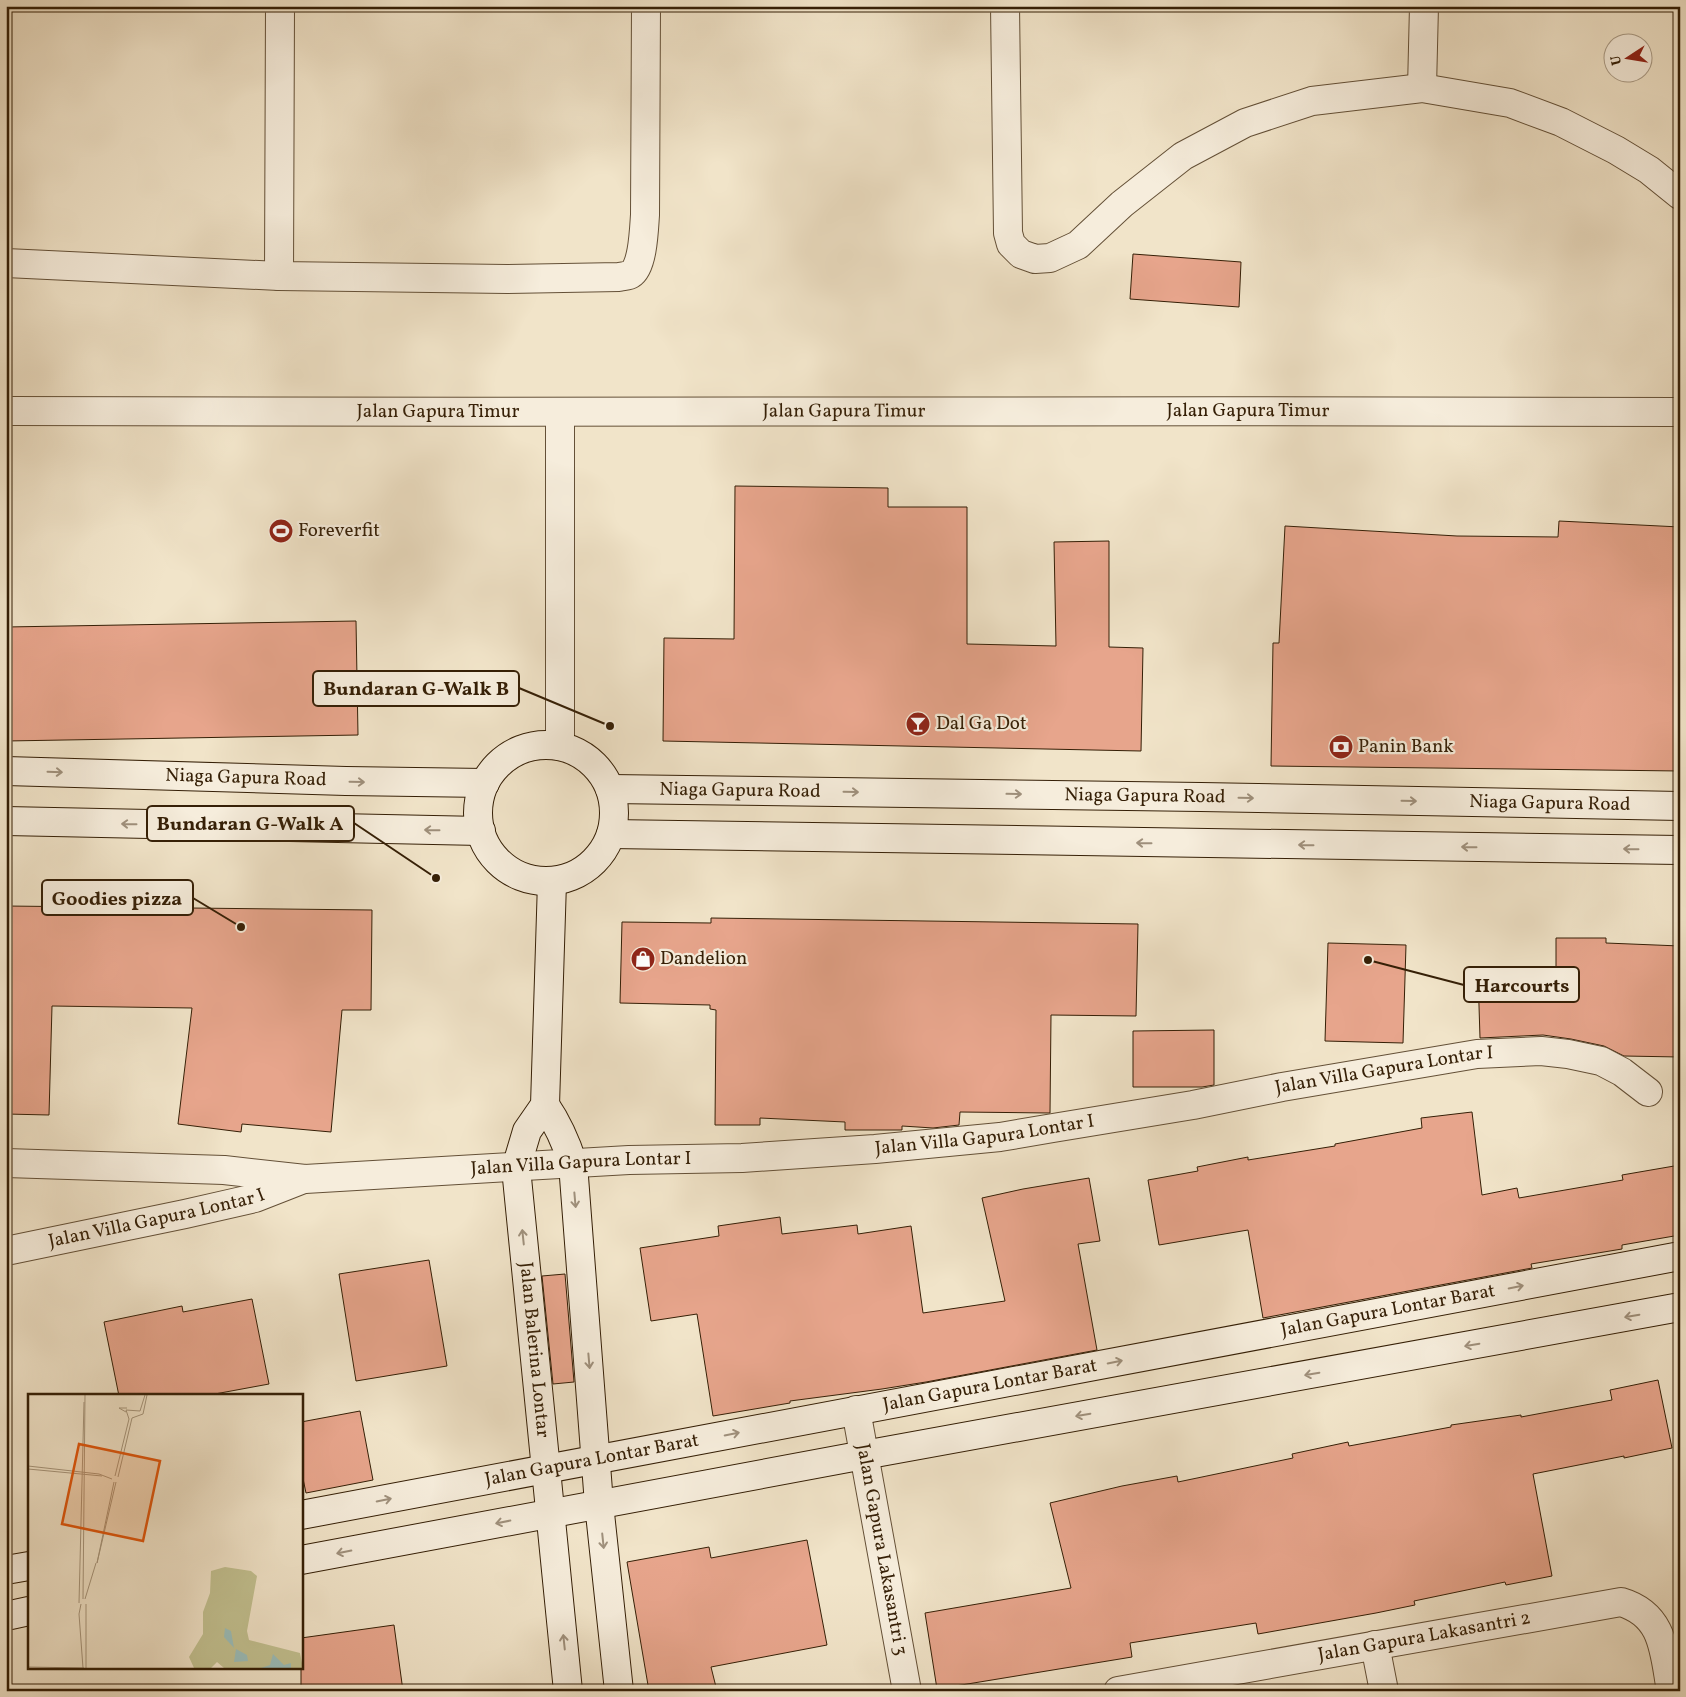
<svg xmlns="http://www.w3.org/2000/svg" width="1686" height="1697" viewBox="0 0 1686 1697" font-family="Vollkorn,serif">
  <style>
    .building { fill: #e7a58c; stroke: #351f06 }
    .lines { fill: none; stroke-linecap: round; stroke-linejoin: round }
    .street-casing { stroke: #645037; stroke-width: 30 }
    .secondary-casing { stroke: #351f06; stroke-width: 30 }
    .street { stroke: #f6eddc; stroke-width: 28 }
    .secondary { stroke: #f6eddc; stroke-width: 28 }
    .oneway { stroke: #9f907c }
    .labels { text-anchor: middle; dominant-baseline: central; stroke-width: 4.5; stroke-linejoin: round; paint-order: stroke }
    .street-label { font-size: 19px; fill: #351f06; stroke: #f6eddc }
    .poi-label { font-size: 19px; fill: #351f06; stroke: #f6eddc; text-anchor: start }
    .inset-road { fill: none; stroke: #a6957b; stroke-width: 1 }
    .view { fill: #df560c; fill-opacity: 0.15; stroke: #df560c; stroke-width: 2.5 }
    .inset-edge { fill: none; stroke: #351f06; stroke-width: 2.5 }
    .leader { fill: none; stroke: #351f06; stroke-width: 2 }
    .callout-dot { fill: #351f06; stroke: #f6eddc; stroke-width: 2 }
    .callout { fill: #f6eddc; stroke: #351f06; stroke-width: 2 }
    .callout-label { font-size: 20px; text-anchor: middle; font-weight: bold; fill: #351f06 }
  </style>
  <rect width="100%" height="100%" fill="#f1e4c9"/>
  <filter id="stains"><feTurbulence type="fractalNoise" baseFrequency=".004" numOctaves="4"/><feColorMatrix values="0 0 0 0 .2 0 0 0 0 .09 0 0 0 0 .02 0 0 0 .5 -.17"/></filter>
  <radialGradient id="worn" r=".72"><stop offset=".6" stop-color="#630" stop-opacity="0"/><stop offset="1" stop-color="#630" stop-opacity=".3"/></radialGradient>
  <g class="building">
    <path d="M 1133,254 L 1241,262 L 1239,307 L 1130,299 Z"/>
    <path d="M 735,486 L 888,488 L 888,507 L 967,507 L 967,644 L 1056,646 L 1054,542 L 1109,541 L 1109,647 L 1143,648 L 1141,751 L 663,741 L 664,638 L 734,639 Z"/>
    <path d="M 1559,521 L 1680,527 L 1680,771 L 1271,766 L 1273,643 L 1279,643 L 1285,526 L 1457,536 L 1558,537 Z"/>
    <path d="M 356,621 L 358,735 L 6,741 L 6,627 Z"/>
    <path d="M 6,906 L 372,910 L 371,1010 L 342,1010 L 331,1132 L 242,1124 L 241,1132 L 178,1124 L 192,1008 L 52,1006 L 49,1115 L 6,1114 Z"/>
    <path d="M 711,918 L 1138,924 L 1136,1016 L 1051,1015 L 1050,1113 L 960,1112 L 959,1125 L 933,1128 L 902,1126 L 902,1130 L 845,1130 L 845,1122 L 760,1118 L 760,1125 L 715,1125 L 716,1010 L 710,1009 L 710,1005 L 620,1003 L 622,922 L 711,923 Z"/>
    <path d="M 1556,938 L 1606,938 L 1606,943 L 1680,946 L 1680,1057 L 1624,1056 L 1604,1046 L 1571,1039 L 1543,1035 L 1480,1038 L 1478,974 L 1556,972 Z"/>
    <path d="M 1328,943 L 1406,945 L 1403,1043 L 1325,1041 Z"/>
    <path d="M 1214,1030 L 1214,1085 L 1202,1087 L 1133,1087 L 1133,1031 Z"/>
    <path d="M 1472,1112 L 1482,1195 L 1517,1188 L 1519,1198 L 1623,1180 L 1622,1175 L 1680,1165 L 1680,1235 L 1622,1245 L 1622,1249 L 1531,1264 L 1532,1268 L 1263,1318 L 1248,1230 L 1159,1245 L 1148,1180 L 1198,1171 L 1197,1167 L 1248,1157 L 1248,1160 L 1335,1146 L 1335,1144 L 1422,1128 L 1421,1118 Z"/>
    <path d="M 1089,1178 L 1100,1241 L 1078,1244 L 1097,1350 L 926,1382 L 882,1389 L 790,1401 L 790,1403 L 713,1416 L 697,1314 L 651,1321 L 640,1248 L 719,1236 L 718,1226 L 780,1217 L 782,1234 L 857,1225 L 858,1234 L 911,1226 L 923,1313 L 1005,1301 L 982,1198 L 1023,1189 Z"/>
    <path d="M 429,1260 L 447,1366 L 356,1381 L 339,1274 Z"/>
    <path d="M 565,1274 L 574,1382 L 553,1384 L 542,1276 Z"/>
    <path d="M 252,1299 L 269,1384 L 204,1396 L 119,1396 L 104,1322 L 182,1306 L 183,1312 Z"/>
    <path d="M 1658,1380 L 1672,1448 L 1624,1458 L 1624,1456 L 1533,1474 L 1552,1576 L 1506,1585 L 1505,1582 L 1414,1601 L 1415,1605 L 1376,1613 L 1258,1634 L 1256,1623 L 1130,1643 L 1132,1657 L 937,1689 L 925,1613 L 1071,1588 L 1050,1503 L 1122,1486 L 1177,1476 L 1178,1482 L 1293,1458 L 1292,1454 L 1348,1442 L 1349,1446 L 1451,1427 L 1451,1425 L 1521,1415 L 1521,1417 L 1612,1400 L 1610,1390 Z"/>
    <path d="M 360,1411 L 373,1480 L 306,1493 L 301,1469 L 301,1422 Z"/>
    <path d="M 807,1540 L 827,1645 L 711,1667 L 717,1691 L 649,1691 L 627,1562 L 709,1547 L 711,1558 Z"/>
    <path d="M 394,1625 L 403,1691 L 301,1691 L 301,1638 Z"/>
  </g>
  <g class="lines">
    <defs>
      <g id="street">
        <path d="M 1005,6 L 1008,233 L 1011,244 L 1021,254 L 1035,259 L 1050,258 L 1078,245 L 1122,204 L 1183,156 L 1245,123 L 1312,101 L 1422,88 L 1510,103 L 1561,122 L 1616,150 L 1649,170 L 1680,195"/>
        <path d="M 1422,88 L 1424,6"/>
        <path d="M 6,263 L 279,276 L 507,279 L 619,277 C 623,276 628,276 631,274 C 643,267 644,228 645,215 L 646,6"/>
        <path d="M 279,276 L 280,6"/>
        <path id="s1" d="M 6,411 C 564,413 1122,410 1680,412"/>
        <path d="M 560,413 L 560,746"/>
        <path id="s2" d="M 6,1163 L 224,1170 L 305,1179 L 629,1160 L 742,1158 L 875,1149 L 1000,1137 L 1053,1128 L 1193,1105 L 1282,1087 L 1477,1054 L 1541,1051 L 1568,1054 L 1601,1061 L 1622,1072 L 1648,1092"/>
        <path id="s3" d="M 6,1251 L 185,1214 L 255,1198 L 301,1180"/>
        <path id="s4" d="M 856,1410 L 907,1691"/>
        <path d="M 1375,1645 L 1384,1691"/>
        <path id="s5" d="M 1118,1691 L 1621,1602 C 1665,1615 1664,1653 1671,1691"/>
      </g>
      <g id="secondary">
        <circle cx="546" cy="813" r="68"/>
        <path id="s6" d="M 6,771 L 346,781 L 485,783"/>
        <path id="s7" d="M 610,789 L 1201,797 L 1680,806"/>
        <path d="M 6,821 L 481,831"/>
        <path d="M 611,834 L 1680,850"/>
        <path id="s8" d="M 552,882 L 545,1105 L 527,1131 L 516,1168 L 568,1691"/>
        <path d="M 545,1105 C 558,1124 566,1142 573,1164 L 599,1504 L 619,1691"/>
        <path id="s9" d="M 301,1515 L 1680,1256"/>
        <path d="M 301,1560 L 864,1455 L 1680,1307"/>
        <path d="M 6,1570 L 29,1566"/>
        <path d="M 6,1616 L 29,1611"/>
      </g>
    </defs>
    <use href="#street" class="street-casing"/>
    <use href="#secondary" class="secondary-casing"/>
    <use href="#street" class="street"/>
    <use href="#secondary" class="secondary"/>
  </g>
  <defs><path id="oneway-shaft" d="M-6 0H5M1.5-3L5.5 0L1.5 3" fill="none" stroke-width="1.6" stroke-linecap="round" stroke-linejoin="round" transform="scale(1.25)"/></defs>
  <g class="oneway">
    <use href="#oneway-shaft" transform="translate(55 772) rotate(2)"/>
    <use href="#oneway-shaft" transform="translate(357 782) rotate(1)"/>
    <use href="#oneway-shaft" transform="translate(851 792) rotate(1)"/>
    <use href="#oneway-shaft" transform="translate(1014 794) rotate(1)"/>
    <use href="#oneway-shaft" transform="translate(1246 798) rotate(1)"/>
    <use href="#oneway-shaft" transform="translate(1409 801) rotate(1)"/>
    <use href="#oneway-shaft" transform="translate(129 824) rotate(-179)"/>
    <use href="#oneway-shaft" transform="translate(432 830) rotate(-179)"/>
    <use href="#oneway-shaft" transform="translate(1144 843) rotate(-179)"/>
    <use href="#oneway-shaft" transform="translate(1306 845) rotate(-179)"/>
    <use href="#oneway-shaft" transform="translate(1469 847) rotate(-179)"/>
    <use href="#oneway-shaft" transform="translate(1631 849) rotate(-179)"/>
    <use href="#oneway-shaft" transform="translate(575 1200) rotate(85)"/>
    <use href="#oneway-shaft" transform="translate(523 1237) rotate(-96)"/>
    <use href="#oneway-shaft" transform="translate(1516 1287) rotate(-11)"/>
    <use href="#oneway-shaft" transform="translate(1632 1316) rotate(170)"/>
    <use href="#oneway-shaft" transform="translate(1472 1345) rotate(170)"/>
    <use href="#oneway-shaft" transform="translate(589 1361) rotate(85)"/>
    <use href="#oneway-shaft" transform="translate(1115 1362) rotate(-11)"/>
    <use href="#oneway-shaft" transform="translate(1312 1374) rotate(170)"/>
    <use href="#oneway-shaft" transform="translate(1083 1415) rotate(170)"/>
    <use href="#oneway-shaft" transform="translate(732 1434) rotate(-11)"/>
    <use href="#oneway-shaft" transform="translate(384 1500) rotate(-11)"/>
    <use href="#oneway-shaft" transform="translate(503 1522) rotate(169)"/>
    <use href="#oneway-shaft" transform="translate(603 1541) rotate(84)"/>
    <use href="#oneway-shaft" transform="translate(344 1552) rotate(169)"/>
    <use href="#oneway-shaft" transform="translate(564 1642) rotate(-96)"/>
  </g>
  <defs>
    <symbol id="stadium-disc" viewBox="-11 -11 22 22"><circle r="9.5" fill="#8f2418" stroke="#f6eddc"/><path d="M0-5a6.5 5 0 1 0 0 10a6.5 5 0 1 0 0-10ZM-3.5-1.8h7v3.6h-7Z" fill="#fff"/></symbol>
    <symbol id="bar-disc" viewBox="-11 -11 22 22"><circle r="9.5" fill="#8f2418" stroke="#f6eddc"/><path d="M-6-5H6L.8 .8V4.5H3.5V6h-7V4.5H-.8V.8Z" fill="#fff"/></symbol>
    <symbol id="bank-disc" viewBox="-11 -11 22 22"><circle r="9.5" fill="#8f2418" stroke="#f6eddc"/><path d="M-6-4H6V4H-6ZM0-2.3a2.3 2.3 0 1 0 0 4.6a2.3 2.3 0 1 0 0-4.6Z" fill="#fff"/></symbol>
    <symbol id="shop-disc" viewBox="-11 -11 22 22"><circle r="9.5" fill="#8f2418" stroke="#f6eddc"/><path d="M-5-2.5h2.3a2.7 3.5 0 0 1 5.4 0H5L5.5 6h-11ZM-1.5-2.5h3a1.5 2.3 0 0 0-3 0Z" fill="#fff"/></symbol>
  </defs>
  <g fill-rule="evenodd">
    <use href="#stadium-disc" x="267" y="517" width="28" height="28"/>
    <use href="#bar-disc" x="904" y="710" width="28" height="28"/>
    <use href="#bank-disc" x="1327" y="733" width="28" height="28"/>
    <use href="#shop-disc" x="629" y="945" width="28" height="28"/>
  </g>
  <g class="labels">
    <g class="street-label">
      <text stroke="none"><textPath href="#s1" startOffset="1242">Jalan Gapura Timur</textPath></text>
      <text stroke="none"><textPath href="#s1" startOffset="838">Jalan Gapura Timur</textPath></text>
      <text stroke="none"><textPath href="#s1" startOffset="432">Jalan Gapura Timur</textPath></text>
      <text stroke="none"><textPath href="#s6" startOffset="240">Niaga Gapura Road</textPath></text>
      <text stroke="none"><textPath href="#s7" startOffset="130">Niaga Gapura Road</textPath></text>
      <text stroke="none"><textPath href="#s7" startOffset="535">Niaga Gapura Road</textPath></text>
      <text stroke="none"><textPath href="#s7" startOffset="940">Niaga Gapura Road</textPath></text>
      <text stroke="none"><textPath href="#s2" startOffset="1386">Jalan Villa Gapura Lontar I</textPath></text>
      <text stroke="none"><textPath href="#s2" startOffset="981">Jalan Villa Gapura Lontar I</textPath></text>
      <text stroke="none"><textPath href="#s2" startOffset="576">Jalan Villa Gapura Lontar I</textPath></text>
      <text stroke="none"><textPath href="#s3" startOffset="154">Jalan Villa Gapura Lontar I</textPath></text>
      <text stroke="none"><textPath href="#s9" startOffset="1106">Jalan Gapura Lontar Barat</textPath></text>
      <text stroke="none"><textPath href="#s8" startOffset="476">Jalan Balerina Lontar</textPath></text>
      <text stroke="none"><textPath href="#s9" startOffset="701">Jalan Gapura Lontar Barat</textPath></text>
      <text stroke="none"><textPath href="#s9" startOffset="296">Jalan Gapura Lontar Barat</textPath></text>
      <text stroke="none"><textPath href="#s4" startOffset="142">Jalan Gapura Lakasantri 3</textPath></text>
      <text stroke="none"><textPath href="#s5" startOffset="311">Jalan Gapura Lakasantri 2</textPath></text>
    </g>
    <g class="poi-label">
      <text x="298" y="531">Foreverfit</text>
      <text x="936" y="724">Dal Ga Dot</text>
      <text x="1358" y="747">Panin Bank</text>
      <text x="660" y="959">Dandelion</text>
    </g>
  </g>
  <g transform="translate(28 1394)">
    <rect width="275" height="275" fill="#f1e4c9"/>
    <path d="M 197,173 L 223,177 L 229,182 L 219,237 L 221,246 L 272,259 L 275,274 L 196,274 L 189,268 L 183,274 L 166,274 L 161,263 L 175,240 L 175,218 L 182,199 L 183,177 Z" fill="#c2c191"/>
    <path d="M 197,234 L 203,237 L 206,254 L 196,243 ZM 208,255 L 219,261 L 220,267 L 206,268 ZM 245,260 L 256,271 L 263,269 L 263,274 L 233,274 L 242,271 Z" fill="#9bbeba"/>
    <path class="inset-road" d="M 98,18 L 91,14 L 99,14M 0,72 L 71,80 L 84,85M 0,75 L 74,82M 87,82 L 101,25 L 98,16 L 112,17 L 117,1M 90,83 L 104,24 L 115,20 L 119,1M 86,88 L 69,169 L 88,88M 55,205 L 57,1M 57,205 L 68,169M 51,209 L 56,8M 53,210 L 51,220 L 55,274M 0,273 L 56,274M 58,274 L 58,210"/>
    <path class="view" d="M 51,50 L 132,67 L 115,147 L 34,130 Z"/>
    <rect width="275" height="275" class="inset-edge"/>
  </g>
  <path class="leader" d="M610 726L519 688M436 878L354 823M241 927L193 898M1368 960L1464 985"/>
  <g class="callout-dot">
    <circle cx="610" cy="726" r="5"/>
    <circle cx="436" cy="878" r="5"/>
    <circle cx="241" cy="927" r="5"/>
    <circle cx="1368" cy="960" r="5"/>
  </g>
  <g class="callout">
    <rect x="313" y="671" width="206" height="35" rx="5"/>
    <rect x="147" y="806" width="207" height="35" rx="5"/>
    <rect x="42" y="880" width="151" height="35" rx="5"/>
    <rect x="1464" y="967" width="115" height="35" rx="5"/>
  </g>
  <g class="callout-label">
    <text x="416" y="695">Bundaran G-Walk B</text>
    <text x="250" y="830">Bundaran G-Walk A</text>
    <text x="117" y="905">Goodies pizza</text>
    <text x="1522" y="992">Harcourts</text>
  </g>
  <rect width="1686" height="1697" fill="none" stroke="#f1e4c9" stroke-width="25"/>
  <rect x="8" y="8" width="1671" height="1682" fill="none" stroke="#351f06" stroke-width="2.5"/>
  <rect x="12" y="12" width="1661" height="1672" fill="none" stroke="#351f06"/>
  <g transform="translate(1628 58) rotate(258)"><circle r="24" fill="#f6eddc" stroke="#a99b86"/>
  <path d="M0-4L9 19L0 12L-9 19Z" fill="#8f2418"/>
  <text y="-8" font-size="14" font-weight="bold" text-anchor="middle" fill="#351f06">U</text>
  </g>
  <rect width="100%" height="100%" filter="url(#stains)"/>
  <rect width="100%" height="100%" fill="url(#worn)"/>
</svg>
